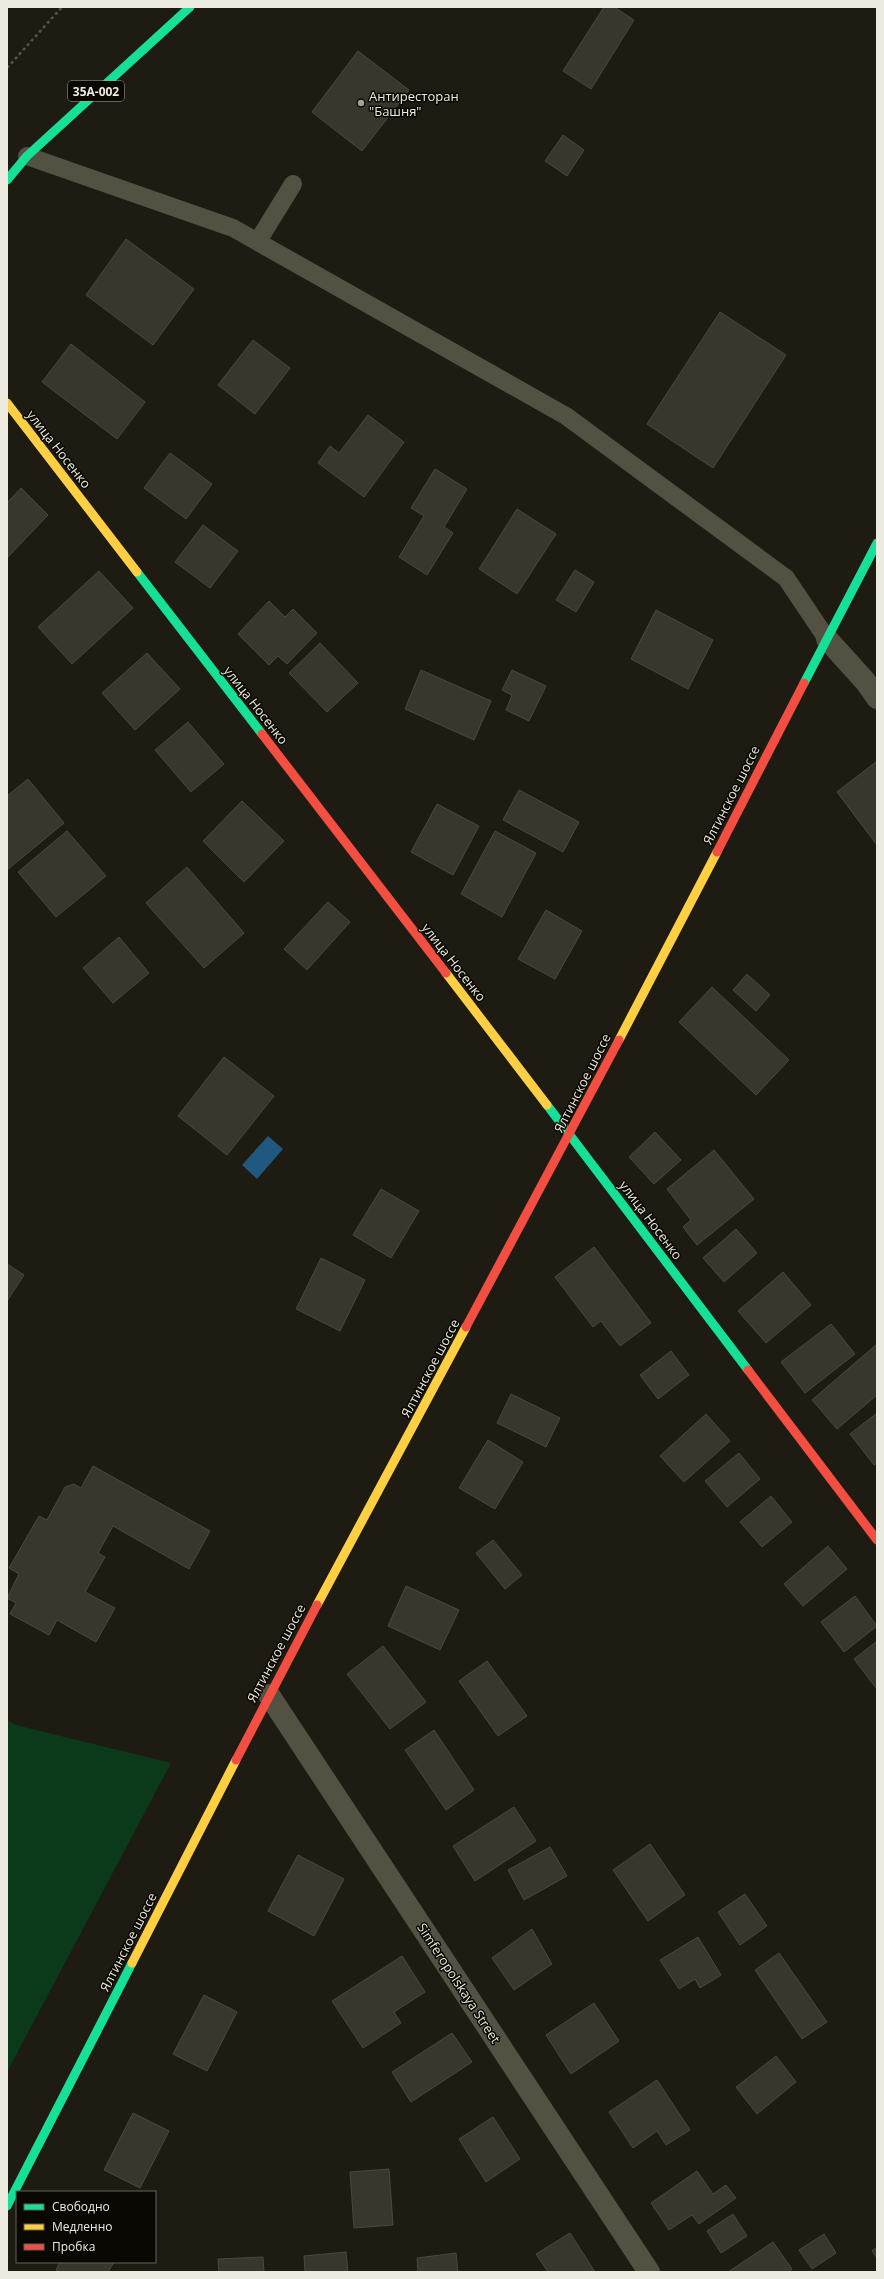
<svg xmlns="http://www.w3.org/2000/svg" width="884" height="2279" viewBox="0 0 884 2279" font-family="'Open Sans',sans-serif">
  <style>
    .green { fill: #0b3a1b }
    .water { fill: #21587f }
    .building { fill: #39372b; stroke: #4a4841 }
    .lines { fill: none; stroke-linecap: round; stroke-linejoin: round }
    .path { stroke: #565549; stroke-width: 2.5; stroke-dasharray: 3 3; stroke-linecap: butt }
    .lane { stroke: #535142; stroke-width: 18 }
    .street { stroke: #535142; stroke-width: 22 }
    .fast { stroke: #16e098; stroke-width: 9 }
    .slow { stroke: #ffcf43; stroke-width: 9 }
    .jam { stroke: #f24e42; stroke-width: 9 }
    .poi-dot { fill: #a4a297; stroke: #0a0803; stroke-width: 1.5 }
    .labels { text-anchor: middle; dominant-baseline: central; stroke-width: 3; stroke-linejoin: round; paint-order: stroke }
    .shield { fill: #0a0803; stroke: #a9a69d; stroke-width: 1 }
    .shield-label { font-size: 12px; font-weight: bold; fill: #edeadf }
    .poi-label { font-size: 13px; fill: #edeadf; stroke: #0a0803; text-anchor: start }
    .street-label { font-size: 13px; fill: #edeadf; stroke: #0a0803 }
  </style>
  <rect width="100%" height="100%" fill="#1d1b12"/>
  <path class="green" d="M 7,1720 L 16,1725 L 171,1763 L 7,2072 Z"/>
  <path class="water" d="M 268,1136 L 283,1149 L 257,1179 L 242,1165 Z"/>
  <g class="building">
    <path d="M 604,7 L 614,7 L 634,20 L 591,89 L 563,71 Z"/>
    <path d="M 358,51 L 409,90 L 362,151 L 312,112 Z"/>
    <path d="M 563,135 L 584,150 L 567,176 L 545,161 Z"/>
    <path d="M 126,239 L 194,289 L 153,345 L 86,295 Z"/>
    <path d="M 720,312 L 786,355 L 713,468 L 647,424 Z"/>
    <path d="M 253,340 L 290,368 L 255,414 L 218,385 Z"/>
    <path d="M 71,344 L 145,402 L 117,439 L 42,382 Z"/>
    <path d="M 368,415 L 404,442 L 364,497 L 318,463 L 330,446 L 339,453 Z"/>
    <path d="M 170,453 L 212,484 L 186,519 L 144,488 Z"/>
    <path d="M 435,469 L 467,489 L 444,527 L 453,533 L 427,575 L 399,557 L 424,516 L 411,508 Z"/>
    <path d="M 21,488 L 48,515 L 7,558 L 7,503 Z"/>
    <path d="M 517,509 L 556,534 L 517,594 L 479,569 Z"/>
    <path d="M 203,525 L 238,551 L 210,588 L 175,562 Z"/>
    <path d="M 575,570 L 594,582 L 576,612 L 556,600 Z"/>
    <path d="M 99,571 L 133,608 L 72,664 L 38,627 Z"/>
    <path d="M 269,601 L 285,617 L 293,609 L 317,633 L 287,664 L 278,656 L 269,665 L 238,634 Z"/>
    <path d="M 656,610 L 713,640 L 688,689 L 631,659 Z"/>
    <path d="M 320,643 L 358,683 L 327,712 L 289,673 Z"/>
    <path d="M 147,653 L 180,689 L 135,730 L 102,693 Z"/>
    <path d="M 421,670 L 491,701 L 474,740 L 405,709 Z"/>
    <path d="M 512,670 L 546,686 L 529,721 L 506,710 L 512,695 L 502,690 Z"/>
    <path d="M 188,722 L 224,764 L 191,792 L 155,750 Z"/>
    <path d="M 877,761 L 877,845 L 837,792 Z"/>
    <path d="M 28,779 L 64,823 L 7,870 L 7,796 Z"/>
    <path d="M 519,790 L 579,822 L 563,852 L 503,820 Z"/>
    <path d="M 242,801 L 284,841 L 244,882 L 203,841 Z"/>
    <path d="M 437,804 L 479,826 L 453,875 L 411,852 Z"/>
    <path d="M 67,831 L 106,876 L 56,917 L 18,872 Z"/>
    <path d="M 495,831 L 536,853 L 502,917 L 461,894 Z"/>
    <path d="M 187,867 L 244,933 L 204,968 L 146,903 Z"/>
    <path d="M 328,902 L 350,922 L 307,970 L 284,949 Z"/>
    <path d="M 546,910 L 582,931 L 555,979 L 518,959 Z"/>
    <path d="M 119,937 L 149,973 L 113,1003 L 83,968 Z"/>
    <path d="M 747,974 L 770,995 L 756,1011 L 733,990 Z"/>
    <path d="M 712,987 L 789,1060 L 756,1095 L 679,1022 Z"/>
    <path d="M 224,1057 L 274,1096 L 227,1155 L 178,1116 Z"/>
    <path d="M 655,1132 L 681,1160 L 654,1184 L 629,1157 Z"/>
    <path d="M 714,1150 L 754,1199 L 697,1245 L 683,1227 L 691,1220 L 667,1189 Z"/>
    <path d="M 381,1189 L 419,1211 L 391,1258 L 353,1235 Z"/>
    <path d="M 736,1229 L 757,1253 L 724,1282 L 703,1258 Z"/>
    <path d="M 594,1247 L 651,1323 L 620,1346 L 601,1321 L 593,1327 L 555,1277 Z"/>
    <path d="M 321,1258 L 365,1280 L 340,1331 L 296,1309 Z"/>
    <path d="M 7,1264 L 24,1275 L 7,1301 Z"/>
    <path d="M 783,1272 L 811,1305 L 766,1343 L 738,1311 Z"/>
    <path d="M 831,1324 L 855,1354 L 805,1393 L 781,1362 Z"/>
    <path d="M 877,1344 L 877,1395 L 837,1429 L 812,1400 Z"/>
    <path d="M 671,1351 L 689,1375 L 658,1399 L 640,1375 Z"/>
    <path d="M 511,1394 L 560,1418 L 546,1447 L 497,1423 Z"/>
    <path d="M 877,1413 L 877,1463 L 874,1465 L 850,1434 Z"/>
    <path d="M 706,1414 L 730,1441 L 684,1482 L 660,1456 Z"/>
    <path d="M 488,1440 L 523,1462 L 495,1509 L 459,1488 Z"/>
    <path d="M 739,1453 L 760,1479 L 727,1507 L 705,1481 Z"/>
    <path d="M 93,1466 L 210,1531 L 189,1569 L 113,1526 L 98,1553 L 105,1557 L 85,1592 L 115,1608 L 96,1642 L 57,1620 L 49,1635 L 10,1614 L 16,1603 L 7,1598 L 19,1574 L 9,1568 L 39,1516 L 47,1520 L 65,1487 L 74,1484 L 81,1488 Z"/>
    <path d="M 771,1496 L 792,1522 L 762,1547 L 740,1522 Z"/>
    <path d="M 493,1540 L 522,1575 L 505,1589 L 476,1553 Z"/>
    <path d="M 828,1546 L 847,1569 L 803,1606 L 784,1584 Z"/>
    <path d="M 406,1586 L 459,1610 L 440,1650 L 388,1626 Z"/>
    <path d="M 855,1596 L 877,1626 L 844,1652 L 821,1622 Z"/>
    <path d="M 877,1641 L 877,1687 L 876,1688 L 854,1659 Z"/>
    <path d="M 383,1646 L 426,1702 L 390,1729 L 347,1674 Z"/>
    <path d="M 487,1661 L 527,1716 L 498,1736 L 459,1681 Z"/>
    <path d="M 434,1730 L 474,1790 L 446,1810 L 405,1750 Z"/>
    <path d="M 514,1807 L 536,1841 L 475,1881 L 453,1846 Z"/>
    <path d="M 650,1844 L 685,1895 L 648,1921 L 613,1870 Z"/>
    <path d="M 550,1847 L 567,1876 L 524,1900 L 508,1870 Z"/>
    <path d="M 298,1855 L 344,1879 L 314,1936 L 268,1911 Z"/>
    <path d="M 745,1894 L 767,1926 L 740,1945 L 718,1912 Z"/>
    <path d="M 532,1929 L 552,1964 L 514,1990 L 492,1958 Z"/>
    <path d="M 698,1937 L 721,1975 L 700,1988 L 695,1979 L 679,1989 L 660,1960 Z"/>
    <path d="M 779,1953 L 827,2022 L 802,2039 L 755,1970 Z"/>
    <path d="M 402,1956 L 425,1992 L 394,2012 L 401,2023 L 363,2048 L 332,2001 Z"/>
    <path d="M 204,1995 L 237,2012 L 207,2071 L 173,2054 Z"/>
    <path d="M 594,2003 L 619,2041 L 571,2074 L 546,2035 Z"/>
    <path d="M 452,2033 L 472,2062 L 411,2102 L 392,2072 Z"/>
    <path d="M 776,2056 L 796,2082 L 757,2114 L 736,2087 Z"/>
    <path d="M 657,2080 L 690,2130 L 666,2145 L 657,2131 L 633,2148 L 609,2112 Z"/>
    <path d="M 133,2113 L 169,2131 L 140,2188 L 104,2170 Z"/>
    <path d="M 493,2117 L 520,2159 L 486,2182 L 459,2139 Z"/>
    <path d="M 389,2169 L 393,2225 L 354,2228 L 350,2172 Z"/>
    <path d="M 697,2171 L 713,2194 L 726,2185 L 736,2198 L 699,2224 L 692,2215 L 669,2230 L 651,2203 Z"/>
    <path d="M 733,2214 L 747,2236 L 721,2253 L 707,2231 Z"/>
    <path d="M 570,2233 L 595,2272 L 548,2272 L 536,2254 Z"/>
    <path d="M 824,2234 L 836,2253 L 812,2269 L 799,2250 Z"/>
    <path d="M 773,2242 L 792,2269 L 788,2272 L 728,2272 Z"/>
    <path d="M 877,2247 L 877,2258 L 872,2251 Z"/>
    <path d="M 346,2252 L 348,2272 L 305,2272 L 304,2256 Z"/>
    <path d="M 456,2253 L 458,2272 L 418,2272 L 417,2258 Z"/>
    <path d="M 263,2257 L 264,2272 L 219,2272 L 218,2259 Z"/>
    <path d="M 60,2262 L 114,2262 L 108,2272 L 59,2272 L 56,2270 Z"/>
  </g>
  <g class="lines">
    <path class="path" d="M 7,68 L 62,7"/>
    <g class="lane">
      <path d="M 27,156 L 233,228 L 566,416 L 786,578 L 827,639"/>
      <path d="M 258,241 L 293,184"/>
    </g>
    <g class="street">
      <path d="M 827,639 L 865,681 L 877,698"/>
      <path d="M 269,1695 L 649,2272"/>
    </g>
    <g class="fast">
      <path d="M 7,180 L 27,156 L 190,7"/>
      <path d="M 137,572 L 262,734"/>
      <path d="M 804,683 L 877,543"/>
      <path d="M 547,1105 L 748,1370"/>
      <path d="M 7,2206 L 132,1963"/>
    </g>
    <g class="slow">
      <path d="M 7,403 L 137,572"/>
      <path d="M 446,973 L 547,1105"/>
      <path d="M 619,1040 L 717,852"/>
      <path d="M 317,1605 L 466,1327"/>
      <path d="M 132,1963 L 236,1760"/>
    </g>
    <g class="jam">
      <path d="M 262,734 L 446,973"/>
      <path d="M 717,852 L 804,683"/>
      <path d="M 466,1327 L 619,1040"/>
      <path d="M 748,1370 L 877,1540"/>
      <path d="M 236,1760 L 317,1605"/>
    </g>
  </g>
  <circle class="poi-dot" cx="361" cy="103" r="4"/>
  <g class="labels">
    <rect class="shield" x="68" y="81" width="56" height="20" rx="3"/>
    <g class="shield-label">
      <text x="96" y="91">35А-002</text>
    </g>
    <g class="poi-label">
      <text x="369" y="96">Антиресторан<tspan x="369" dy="15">"Башня"</tspan></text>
    </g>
    <g class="street-label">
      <text transform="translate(59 449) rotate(52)">улица Носенко</text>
      <text transform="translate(256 705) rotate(52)">улица Носенко</text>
      <text transform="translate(731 795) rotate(-63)">Ялтинское шоссе</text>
      <text transform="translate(454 962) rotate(52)">улица Носенко</text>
      <text transform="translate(582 1083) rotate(-63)">Ялтинское шоссе</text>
      <text transform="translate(651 1220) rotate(53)">улица Носенко</text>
      <text transform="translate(430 1368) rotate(-62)">Ялтинское шоссе</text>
      <text transform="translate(276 1653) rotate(-62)">Ялтинское шоссе</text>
      <text transform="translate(128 1942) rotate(-63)">Ялтинское шоссе</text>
      <text transform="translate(459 1983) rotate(57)">Simferopolskaya Street</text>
    </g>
  </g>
  <rect width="884" height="2279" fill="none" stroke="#edeadf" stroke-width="16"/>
  <rect x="16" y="2191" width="140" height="72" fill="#0a0803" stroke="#65625b"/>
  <rect x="24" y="2204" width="20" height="6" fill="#16e098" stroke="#65625b"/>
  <text x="52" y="2211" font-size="12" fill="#edeadf">Свободно</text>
  <rect x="24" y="2224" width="20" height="6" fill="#ffcf43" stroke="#65625b"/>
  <text x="52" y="2231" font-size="12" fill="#edeadf">Медленно</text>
  <rect x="24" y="2244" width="20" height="6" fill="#f24e42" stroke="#65625b"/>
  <text x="52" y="2251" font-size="12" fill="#edeadf">Пробка</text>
</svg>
